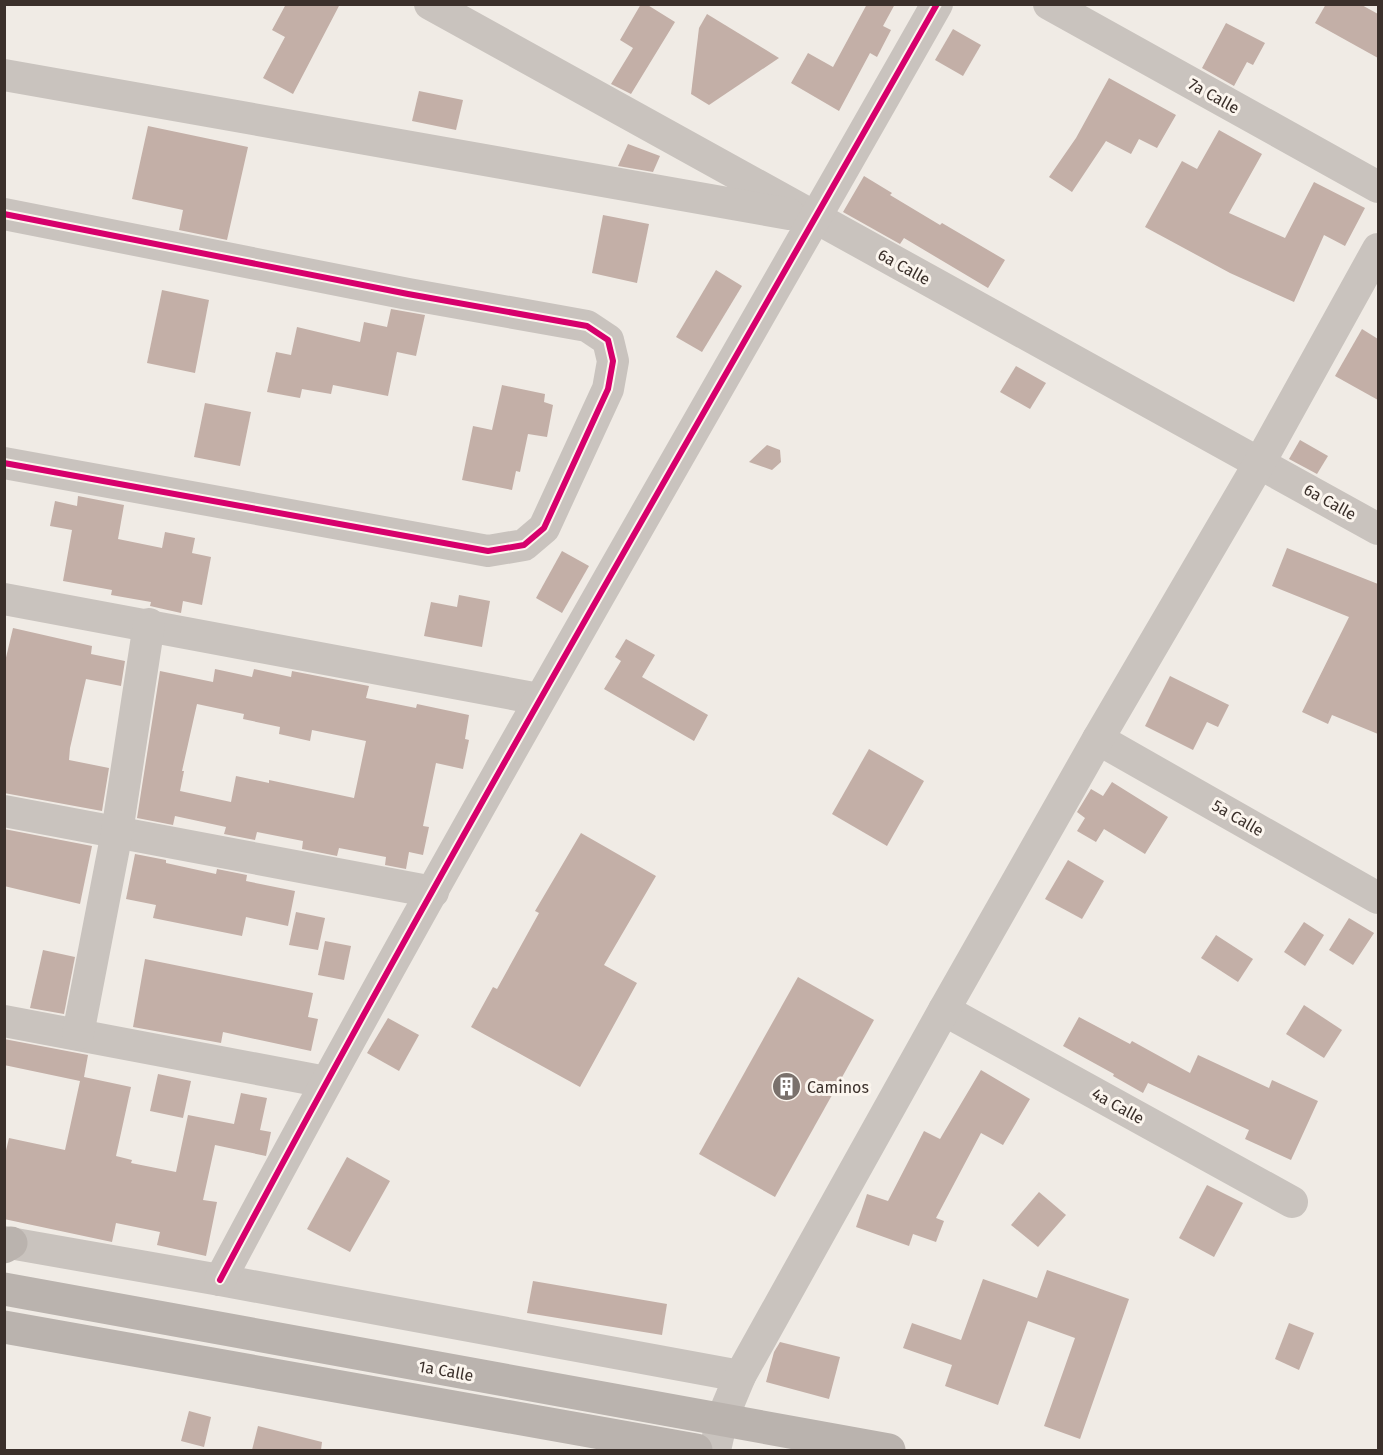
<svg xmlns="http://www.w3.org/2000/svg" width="1383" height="1455" viewBox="0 0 1383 1455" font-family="'Fira Sans',sans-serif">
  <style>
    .building { fill: #c3afa7; fill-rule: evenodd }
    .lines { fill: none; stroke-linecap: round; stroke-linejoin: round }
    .minor { stroke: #c9c3be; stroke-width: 32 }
    .secondary { stroke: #bab3ae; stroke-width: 33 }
    .cycleway-casing { stroke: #fbf5ee; stroke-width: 10 }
    .cycleway { stroke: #d6006c; stroke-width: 6 }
    .labels { text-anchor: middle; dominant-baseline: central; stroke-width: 6; stroke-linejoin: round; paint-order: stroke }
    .street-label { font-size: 16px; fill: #3b302b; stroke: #fbf5ee }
    .poi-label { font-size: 16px; fill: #3b302b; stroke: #fbf5ee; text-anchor: start }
  </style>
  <rect width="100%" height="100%" fill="#f0ebe5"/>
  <g class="building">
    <path d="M 286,4 L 340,4 L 293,94 L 263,78 L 285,37 L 272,30 Z"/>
    <path d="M 641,4 L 646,4 L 675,22 L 631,94 L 611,84 L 633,48 L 620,40 Z"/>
    <path d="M 867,4 L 895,4 L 883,26 L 891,30 L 877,57 L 870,53 L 839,111 L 791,83 L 808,53 L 833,67 Z"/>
    <path d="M 1326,4 L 1360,4 L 1378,14 L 1378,58 L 1315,23 Z"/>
    <path d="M 707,14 L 779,58 L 709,105 L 691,94 L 699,28 Z"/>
    <path d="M 1226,23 L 1265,43 L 1253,65 L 1247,62 L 1234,86 L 1202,68 Z"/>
    <path d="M 953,29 L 981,45 L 963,76 L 935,60 Z"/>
    <path d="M 1109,78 L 1176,115 L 1157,148 L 1139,139 L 1131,154 L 1106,141 L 1072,192 L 1049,177 L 1076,138 Z"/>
    <path d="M 419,91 L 463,100 L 456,130 L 412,121 Z"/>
    <path d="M 148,126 L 248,147 L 227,240 L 179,230 L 183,210 L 132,199 Z"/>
    <path d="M 1219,130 L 1262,154 L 1229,213 L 1285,238 L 1314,182 L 1365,208 L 1345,246 L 1324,235 L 1294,302 L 1230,273 L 1145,227 L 1182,161 L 1197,169 Z"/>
    <path d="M 628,144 L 660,156 L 653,172 L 618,166 Z"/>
    <path d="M 864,176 L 892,193 L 890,195 L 940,225 L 942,223 L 1005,260 L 988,288 L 904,238 L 900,244 L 843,212 Z"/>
    <path d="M 603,215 L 649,224 L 637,283 L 592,273 Z"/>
    <path d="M 716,270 L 742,286 L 702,352 L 676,337 Z"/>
    <path d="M 162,290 L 209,300 L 195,373 L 147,363 Z"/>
    <path d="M 391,309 L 425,315 L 416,356 L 397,352 L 388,396 L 333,385 L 331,394 L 302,389 L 300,398 L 267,392 L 276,352 L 291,355 L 297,327 L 360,342 L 364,322 L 387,327 Z"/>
    <path d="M 1362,329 L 1378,339 L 1378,400 L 1335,376 Z"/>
    <path d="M 1016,366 L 1046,383 L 1030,409 L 1000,392 Z"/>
    <path d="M 502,385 L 545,394 L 544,402 L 553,405 L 547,437 L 528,434 L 520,472 L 516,471 L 512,490 L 462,480 L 473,426 L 492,430 Z"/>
    <path d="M 205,403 L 251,412 L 240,466 L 194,457 Z"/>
    <path d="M 1300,440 L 1328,456 L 1317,474 L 1289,459 Z"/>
    <path d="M 767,445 L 780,450 L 781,462 L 772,470 L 749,462 Z"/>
    <path d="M 78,496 L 124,505 L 118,539 L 162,548 L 165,532 L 195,538 L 192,553 L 211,557 L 202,605 L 183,601 L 181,613 L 150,606 L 151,602 L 111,595 L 112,590 L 63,581 L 72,530 L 50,526 L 55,501 L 77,506 Z"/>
    <path d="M 1287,548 L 1378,584 L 1378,734 L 1332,715 L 1328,724 L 1302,712 L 1349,617 L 1272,586 Z"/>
    <path d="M 562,551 L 589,566 L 562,613 L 536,598 Z"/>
    <path d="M 459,595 L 490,601 L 482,647 L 424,636 L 431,602 L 457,607 Z"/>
    <path d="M 13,628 L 92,646 L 91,654 L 125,661 L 121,686 L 86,679 L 70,748 L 69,760 L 109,768 L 102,811 L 4,793 L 4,666 Z"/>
    <path d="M 626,639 L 655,655 L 642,677 L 708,715 L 694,741 L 604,689 L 621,661 L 615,657 Z"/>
    <path d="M 215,669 L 252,677 L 254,669 L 291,677 L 292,671 L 369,686 L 366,698 L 416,708 L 417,704 L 469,715 L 465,739 L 469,740 L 463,769 L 436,763 L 423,826 L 429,827 L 423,855 L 409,852 L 406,869 L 385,865 L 386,857 L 339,848 L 337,856 L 302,849 L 303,841 L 257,832 L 255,840 L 224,834 L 226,827 L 175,816 L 173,825 L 137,818 L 160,671 L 213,682 ZM 197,704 L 244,714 L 243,719 L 280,727 L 279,734 L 310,741 L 312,730 L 366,741 L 354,798 L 269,780 L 269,783 L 236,776 L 231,802 L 180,791 L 184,771 L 182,771 Z"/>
    <path d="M 1170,676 L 1229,705 L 1218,727 L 1207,722 L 1193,750 L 1145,726 Z"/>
    <path d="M 869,749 L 924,781 L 887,846 L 832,814 Z"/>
    <path d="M 1112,782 L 1168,817 L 1145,854 L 1104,829 L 1096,842 L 1077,831 L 1085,818 L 1077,812 L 1091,789 L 1103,796 Z"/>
    <path d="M 4,829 L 92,846 L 80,904 L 4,886 Z"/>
    <path d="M 581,833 L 656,876 L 604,965 L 637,983 L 580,1087 L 471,1027 L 493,987 L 497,989 L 539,913 L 535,911 Z"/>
    <path d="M 135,854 L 166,860 L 166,863 L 216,874 L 217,869 L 247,875 L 246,881 L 295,891 L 288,926 L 246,917 L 242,936 L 153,918 L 156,905 L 126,899 Z"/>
    <path d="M 1068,860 L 1104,881 L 1082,919 L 1045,899 Z"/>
    <path d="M 296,912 L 325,918 L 318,950 L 289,945 Z"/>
    <path d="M 1349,918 L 1374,933 L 1353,965 L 1329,950 Z"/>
    <path d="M 1304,922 L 1324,935 L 1305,966 L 1284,952 Z"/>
    <path d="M 1216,935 L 1253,959 L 1238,982 L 1201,958 Z"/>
    <path d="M 325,941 L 351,946 L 344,980 L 318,975 Z"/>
    <path d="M 43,950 L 75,957 L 64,1014 L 30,1008 Z"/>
    <path d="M 145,959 L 313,993 L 308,1017 L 318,1019 L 311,1051 L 223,1032 L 221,1043 L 133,1027 Z"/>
    <path d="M 798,977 L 874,1020 L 775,1197 L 699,1154 Z"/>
    <path d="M 1304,1005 L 1342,1030 L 1324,1058 L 1286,1034 Z"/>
    <path d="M 1079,1017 L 1130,1044 L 1132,1041 L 1190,1073 L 1198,1055 L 1269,1088 L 1272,1080 L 1318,1101 L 1291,1160 L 1245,1139 L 1249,1130 L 1148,1083 L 1143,1093 L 1113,1076 L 1114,1074 L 1063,1046 Z"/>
    <path d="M 388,1018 L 419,1035 L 399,1071 L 367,1053 Z"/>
    <path d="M 4,1039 L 88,1055 L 84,1077 L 131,1087 L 116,1156 L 132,1160 L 131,1163 L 176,1172 L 188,1115 L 234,1124 L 241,1093 L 267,1098 L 260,1130 L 271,1132 L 266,1156 L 215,1145 L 203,1200 L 217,1202 L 206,1256 L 157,1245 L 160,1232 L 116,1223 L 112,1242 L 4,1219 L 4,1159 L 9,1138 L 65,1150 L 80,1081 L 4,1065 Z"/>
    <path d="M 981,1070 L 1030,1099 L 1003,1145 L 981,1133 L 936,1218 L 944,1221 L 936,1242 L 913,1234 L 909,1246 L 856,1227 L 867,1194 L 888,1201 L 924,1131 L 940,1139 Z"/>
    <path d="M 158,1074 L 191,1081 L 183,1118 L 150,1111 Z"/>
    <path d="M 347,1157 L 390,1181 L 350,1252 L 307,1229 Z"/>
    <path d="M 1207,1185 L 1243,1203 L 1214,1257 L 1179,1238 Z"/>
    <path d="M 1039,1192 L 1066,1215 L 1038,1247 L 1011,1225 Z"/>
    <path d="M 1047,1270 L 1129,1299 L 1080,1439 L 1044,1426 L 1075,1338 L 1028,1321 L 998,1405 L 945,1386 L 952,1365 L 903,1348 L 912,1323 L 961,1340 L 983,1279 L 1037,1298 Z"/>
    <path d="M 533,1281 L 667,1304 L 662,1335 L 527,1313 Z"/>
    <path d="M 1289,1323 L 1314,1333 L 1299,1370 L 1275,1359 Z"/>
    <path d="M 780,1342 L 840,1357 L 829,1399 L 766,1382 L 774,1352 Z"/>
    <path d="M 189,1411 L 211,1417 L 204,1447 L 181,1441 Z"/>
    <path d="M 258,1426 L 322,1442 L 321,1450 L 252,1450 Z"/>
  </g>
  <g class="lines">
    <g class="minor">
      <path d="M 430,4 L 1378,529"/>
      <path d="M 1049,4 L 1378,187"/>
      <path d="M 4,75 L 789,214"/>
      <path d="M 4,214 L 408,294 L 587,326 L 608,340 L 613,361 L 608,389 L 544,528 L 524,545 L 488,551 L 4,463"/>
      <path d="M 4,599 L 539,699"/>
      <path d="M 1098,739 L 1378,898"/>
      <path d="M 4,811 L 433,892"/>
      <path d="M 944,1010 L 1292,1202"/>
      <path d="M 4,1021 L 326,1082"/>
      <path d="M 78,1034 L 117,832 L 149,624"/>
      <path d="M 4,1242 L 220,1280 L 740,1376"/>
      <path d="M 220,1280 C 449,849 696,429 937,4"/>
      <path d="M 715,1450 L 722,1419 L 740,1376 L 944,1010 L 1098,739 L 1260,462 L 1378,249"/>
    </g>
    <g class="secondary">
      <path d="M 4,1247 L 11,1243"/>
      <path d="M 4,1289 L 889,1450"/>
      <path d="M 4,1327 L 696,1450"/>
    </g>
    <defs>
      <g id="cycleway">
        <path d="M 4,214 L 408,294 L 587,326 L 608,340 L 613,361 L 608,389 L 544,528 L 524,545 L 488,551 L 4,463"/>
        <path d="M 220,1280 C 449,849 696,429 937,4"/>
      </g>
    </defs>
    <use href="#cycleway" class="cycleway-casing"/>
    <use href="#cycleway" class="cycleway"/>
  </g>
  <defs>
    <symbol id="building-disc" viewBox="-11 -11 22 22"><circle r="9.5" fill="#7a716c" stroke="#fbf5ee"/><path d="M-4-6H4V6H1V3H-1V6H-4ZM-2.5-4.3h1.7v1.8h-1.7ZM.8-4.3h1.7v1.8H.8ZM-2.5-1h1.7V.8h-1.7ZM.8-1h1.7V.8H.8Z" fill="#fff"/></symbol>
  </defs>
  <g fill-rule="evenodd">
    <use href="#building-disc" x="770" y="1070" width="33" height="33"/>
  </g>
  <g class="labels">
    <g class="street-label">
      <text transform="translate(1214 96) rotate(29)">7a Calle</text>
      <text transform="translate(904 267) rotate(29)">6a Calle</text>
      <text transform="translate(1330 502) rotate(29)">6a Calle</text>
      <text transform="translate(1238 818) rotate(30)">5a Calle</text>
      <text transform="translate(1118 1106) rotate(29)">4a Calle</text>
      <text transform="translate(446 1371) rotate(10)">1a Calle</text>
    </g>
    <g class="poi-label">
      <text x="807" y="1087">Caminos</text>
    </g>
  </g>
  <rect width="1383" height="1455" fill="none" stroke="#3b302b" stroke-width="12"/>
</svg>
